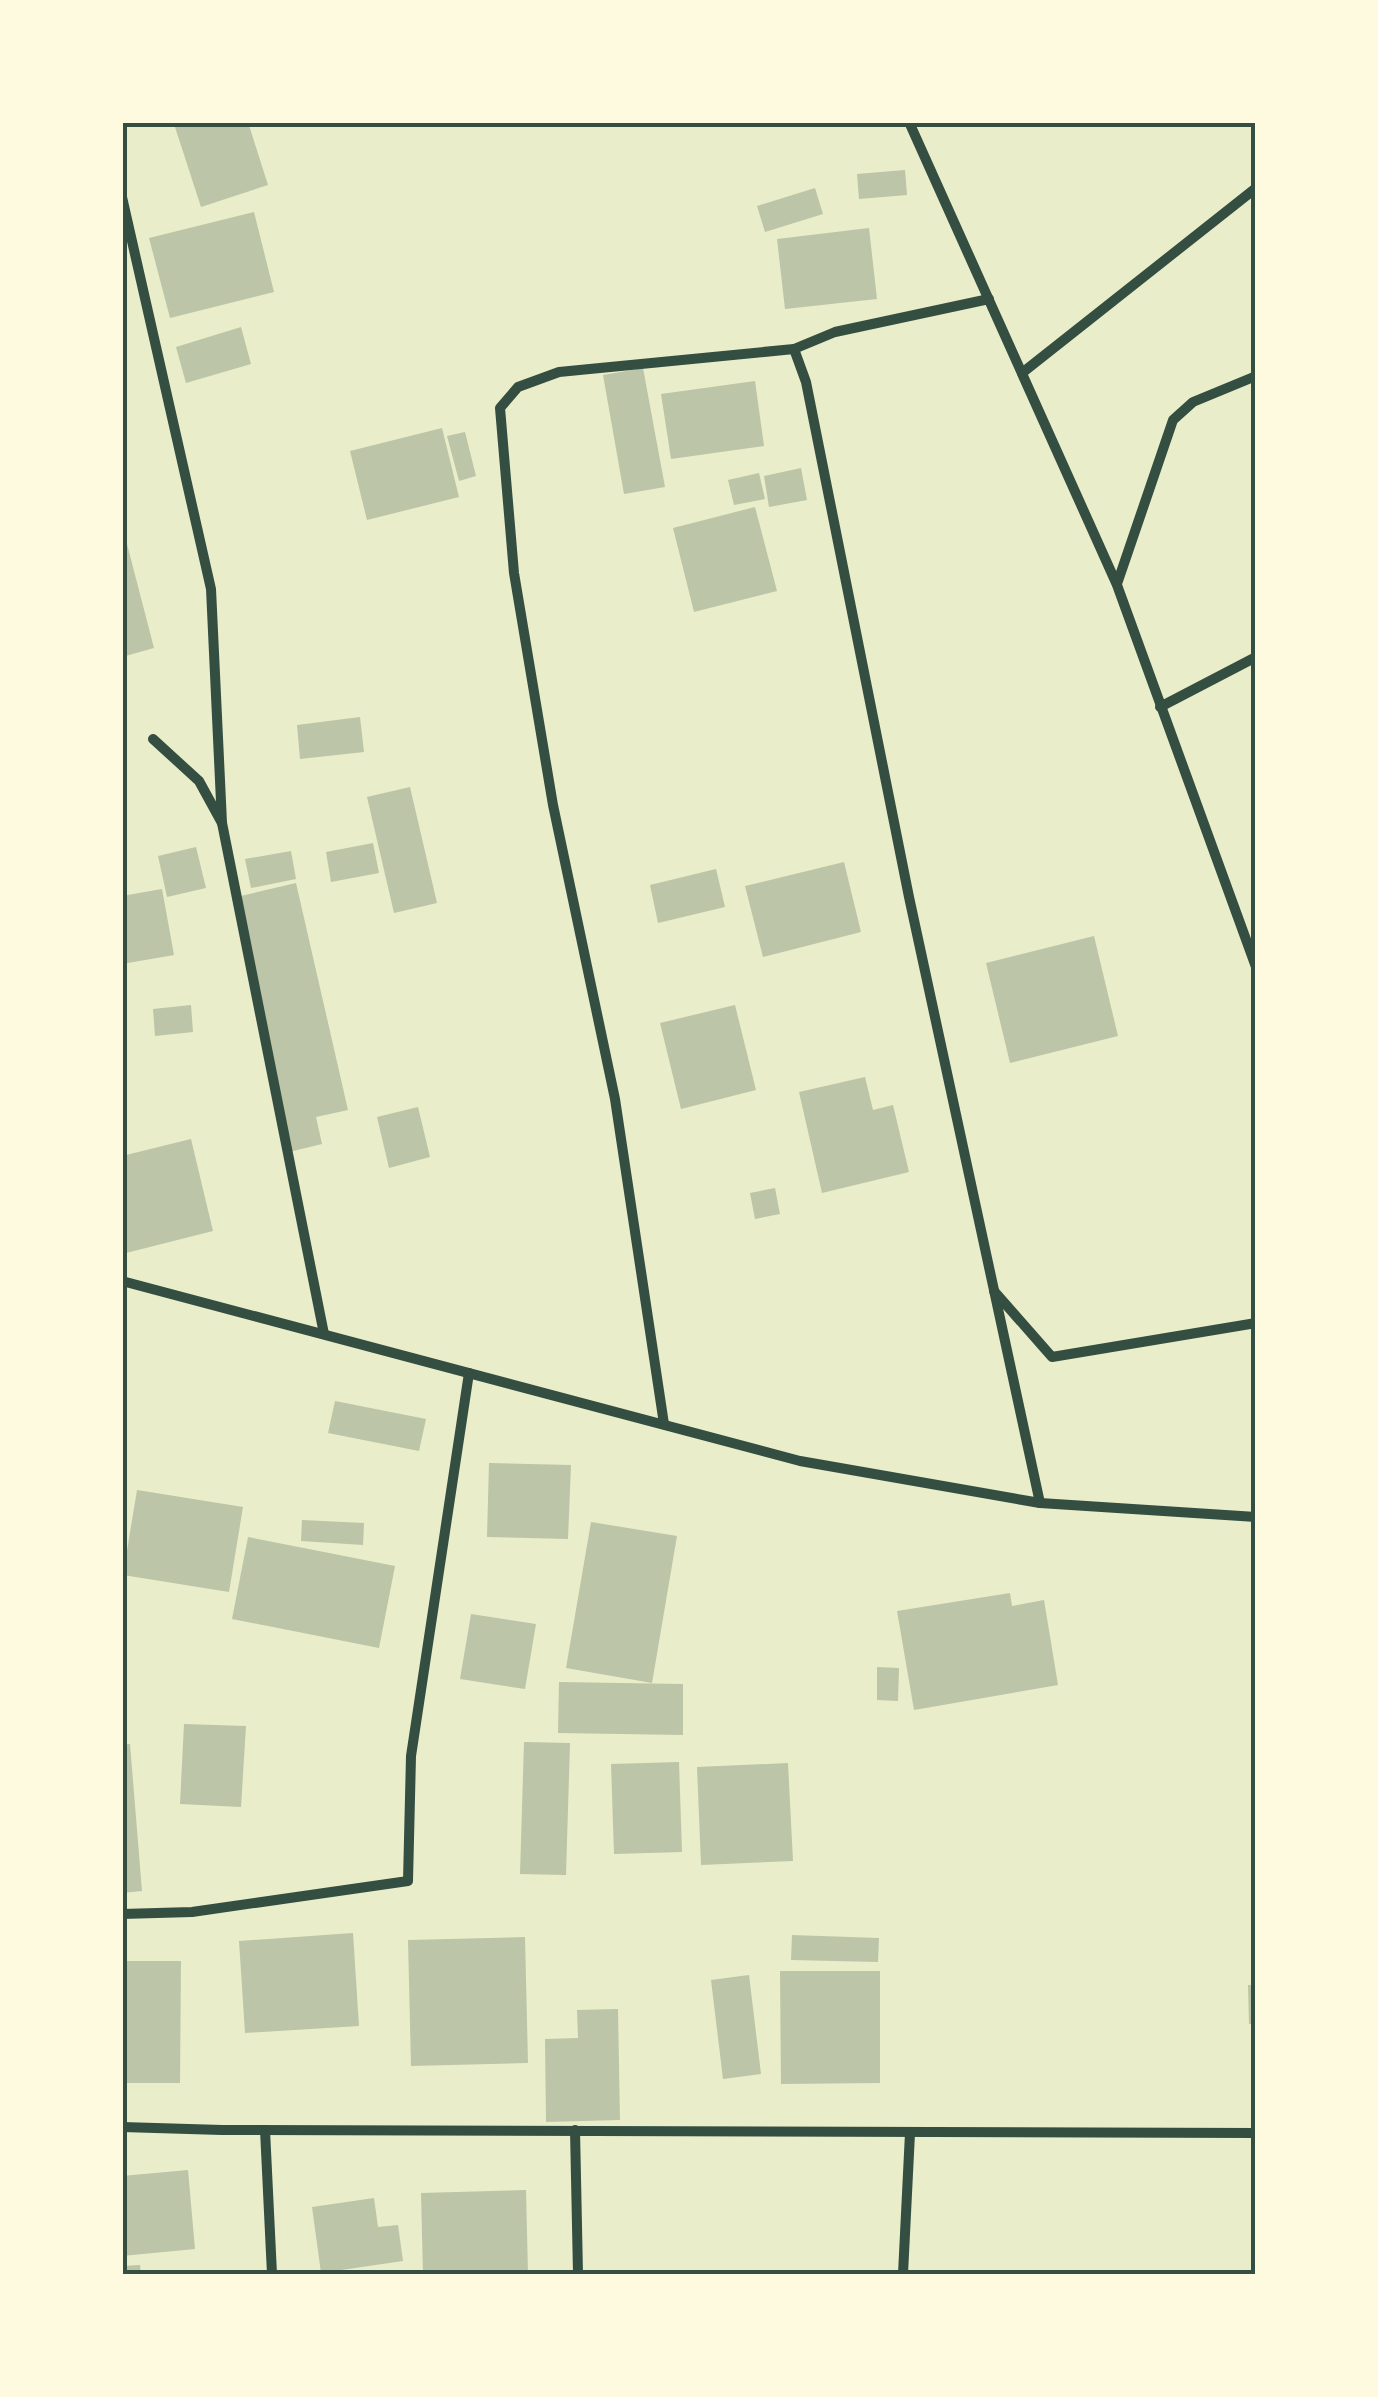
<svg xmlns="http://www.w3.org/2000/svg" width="1378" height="2397" viewBox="0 0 1378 2397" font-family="Signika,sans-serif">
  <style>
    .building { fill: #bcc5a7 }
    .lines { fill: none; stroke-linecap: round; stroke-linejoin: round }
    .minor { stroke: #344e41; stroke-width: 10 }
    .neatline { fill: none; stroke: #344e41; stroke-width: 4 }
  </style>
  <rect width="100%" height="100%" fill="#e9edc9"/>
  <g class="building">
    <path d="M 248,122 L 268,185 L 201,207 L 174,124 Z"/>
    <path d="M 905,170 L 907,195 L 859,199 L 857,174 Z"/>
    <path d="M 815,188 L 823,214 L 765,232 L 757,206 Z"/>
    <path d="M 254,212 L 274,292 L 170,318 L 149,238 Z"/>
    <path d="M 869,228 L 877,299 L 785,309 L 777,239 Z"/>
    <path d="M 241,327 L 251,364 L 186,383 L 176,347 Z"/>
    <path d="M 643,368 L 665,487 L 624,494 L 603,375 Z"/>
    <path d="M 755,381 L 764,446 L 671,459 L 661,394 Z"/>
    <path d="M 442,428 L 459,497 L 367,520 L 350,451 Z"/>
    <path d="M 465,432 L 476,476 L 459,481 L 447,436 Z"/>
    <path d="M 801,468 L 807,500 L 769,507 L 764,476 Z"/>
    <path d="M 759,473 L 765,499 L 734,505 L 728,480 Z"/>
    <path d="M 755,507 L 777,591 L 694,612 L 673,528 Z"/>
    <path d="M 127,544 L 154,648 L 122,657 L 122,545 Z"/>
    <path d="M 360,717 L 364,752 L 300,759 L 297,725 Z"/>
    <path d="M 410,787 L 437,903 L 394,913 L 367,797 Z"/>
    <path d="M 373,843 L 379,873 L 331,882 L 326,852 Z"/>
    <path d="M 196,847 L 206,888 L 167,897 L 158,856 Z"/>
    <path d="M 291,851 L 296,879 L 251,888 L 245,859 Z"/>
    <path d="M 844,862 L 861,932 L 763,957 L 745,886 Z"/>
    <path d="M 716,869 L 725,907 L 658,923 L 650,885 Z"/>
    <path d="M 296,883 L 348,1110 L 316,1117 L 322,1144 L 289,1152 L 232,898 Z"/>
    <path d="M 162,889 L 174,955 L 122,964 L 122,896 Z"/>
    <path d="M 1094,936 L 1118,1036 L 1010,1063 L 986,963 Z"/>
    <path d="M 191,1005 L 193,1032 L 155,1036 L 153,1009 Z"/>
    <path d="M 735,1005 L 756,1090 L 681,1109 L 660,1023 Z"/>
    <path d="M 865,1077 L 873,1110 L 893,1105 L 909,1172 L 822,1193 L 799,1092 Z"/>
    <path d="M 418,1107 L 430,1157 L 389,1168 L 377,1117 Z"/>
    <path d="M 191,1139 L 213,1231 L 122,1254 L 122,1156 Z"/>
    <path d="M 775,1188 L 780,1214 L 755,1219 L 750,1193 Z"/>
    <path d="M 335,1401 L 426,1419 L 419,1451 L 328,1433 Z"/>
    <path d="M 489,1463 L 571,1465 L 568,1539 L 487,1537 Z"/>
    <path d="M 137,1490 L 243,1507 L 229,1592 L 123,1575 Z"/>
    <path d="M 302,1520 L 364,1523 L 363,1545 L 301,1541 Z"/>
    <path d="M 591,1522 L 677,1536 L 652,1683 L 566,1668 Z"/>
    <path d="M 248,1537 L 395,1566 L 379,1648 L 232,1619 Z"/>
    <path d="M 1010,1593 L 1012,1606 L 1044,1600 L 1058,1685 L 914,1710 L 897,1611 Z"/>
    <path d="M 471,1614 L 536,1624 L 525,1689 L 460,1679 Z"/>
    <path d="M 877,1667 L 899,1668 L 898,1701 L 877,1700 Z"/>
    <path d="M 559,1682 L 683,1684 L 683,1735 L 558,1733 Z"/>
    <path d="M 184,1724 L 246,1726 L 241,1807 L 180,1804 Z"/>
    <path d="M 524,1742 L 570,1743 L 566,1875 L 520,1874 Z"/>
    <path d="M 130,1744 L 142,1891 L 122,1893 L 122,1745 Z"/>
    <path d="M 679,1762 L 682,1852 L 614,1854 L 611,1764 Z"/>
    <path d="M 788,1763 L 793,1861 L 701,1865 L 697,1767 Z"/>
    <path d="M 353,1933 L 359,2026 L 245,2033 L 239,1941 Z"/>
    <path d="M 792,1935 L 879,1938 L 878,1962 L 791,1960 Z"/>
    <path d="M 525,1937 L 528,2063 L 411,2066 L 408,1940 Z"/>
    <path d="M 122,1961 L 181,1961 L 180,2083 L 122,2083 Z"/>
    <path d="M 780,1971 L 880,1971 L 880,2083 L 781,2084 Z"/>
    <path d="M 749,1975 L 761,2074 L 723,2079 L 711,1980 Z"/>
    <path d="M 1248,1985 L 1256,1985 L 1256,2023 L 1249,2024 Z"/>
    <path d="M 618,2009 L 620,2120 L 546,2122 L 545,2039 L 578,2038 L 577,2010 Z"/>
    <path d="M 188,2170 L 195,2249 L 122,2256 L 122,2176 Z"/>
    <path d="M 526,2190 L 528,2274 L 423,2274 L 421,2193 Z"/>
    <path d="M 374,2198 L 378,2227 L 398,2225 L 403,2261 L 321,2273 L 312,2207 Z"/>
    <path d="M 140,2265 L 141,2274 L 122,2274 L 122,2266 Z"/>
  </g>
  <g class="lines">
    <g class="minor">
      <path d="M 909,122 L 1117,585 L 1256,967"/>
      <path d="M 122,197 L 211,589 L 222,823"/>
      <path d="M 794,349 L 806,382 L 909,897 L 1040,1503"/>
      <path d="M 1022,373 L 1256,188"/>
      <path d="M 1117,584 L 1173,420 L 1193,402 L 1256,376"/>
      <path d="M 1160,707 L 1256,657"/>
      <path d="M 153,739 L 199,781 L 222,823 L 324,1334"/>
      <path d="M 122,1281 L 800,1461 L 1040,1503 L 1256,1517"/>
      <path d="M 994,1291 L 1052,1357 L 1256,1323"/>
      <path d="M 664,1424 L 615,1099 L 553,805 L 514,573 L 500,408 L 518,387 L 559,372 L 794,349 L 835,332 L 989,299"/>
      <path d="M 122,1914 L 192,1912 L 408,1881 L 411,1756 L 469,1373"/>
      <path d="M 122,2127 L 222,2130 L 1256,2133"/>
      <path d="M 265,2130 L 272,2274"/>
      <path d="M 575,2130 L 578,2274"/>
      <path d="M 903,2274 L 910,2133"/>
    </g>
  </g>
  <rect width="1378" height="2397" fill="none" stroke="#fefae0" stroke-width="250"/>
  <rect x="125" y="125" width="1128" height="2147" class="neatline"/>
</svg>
